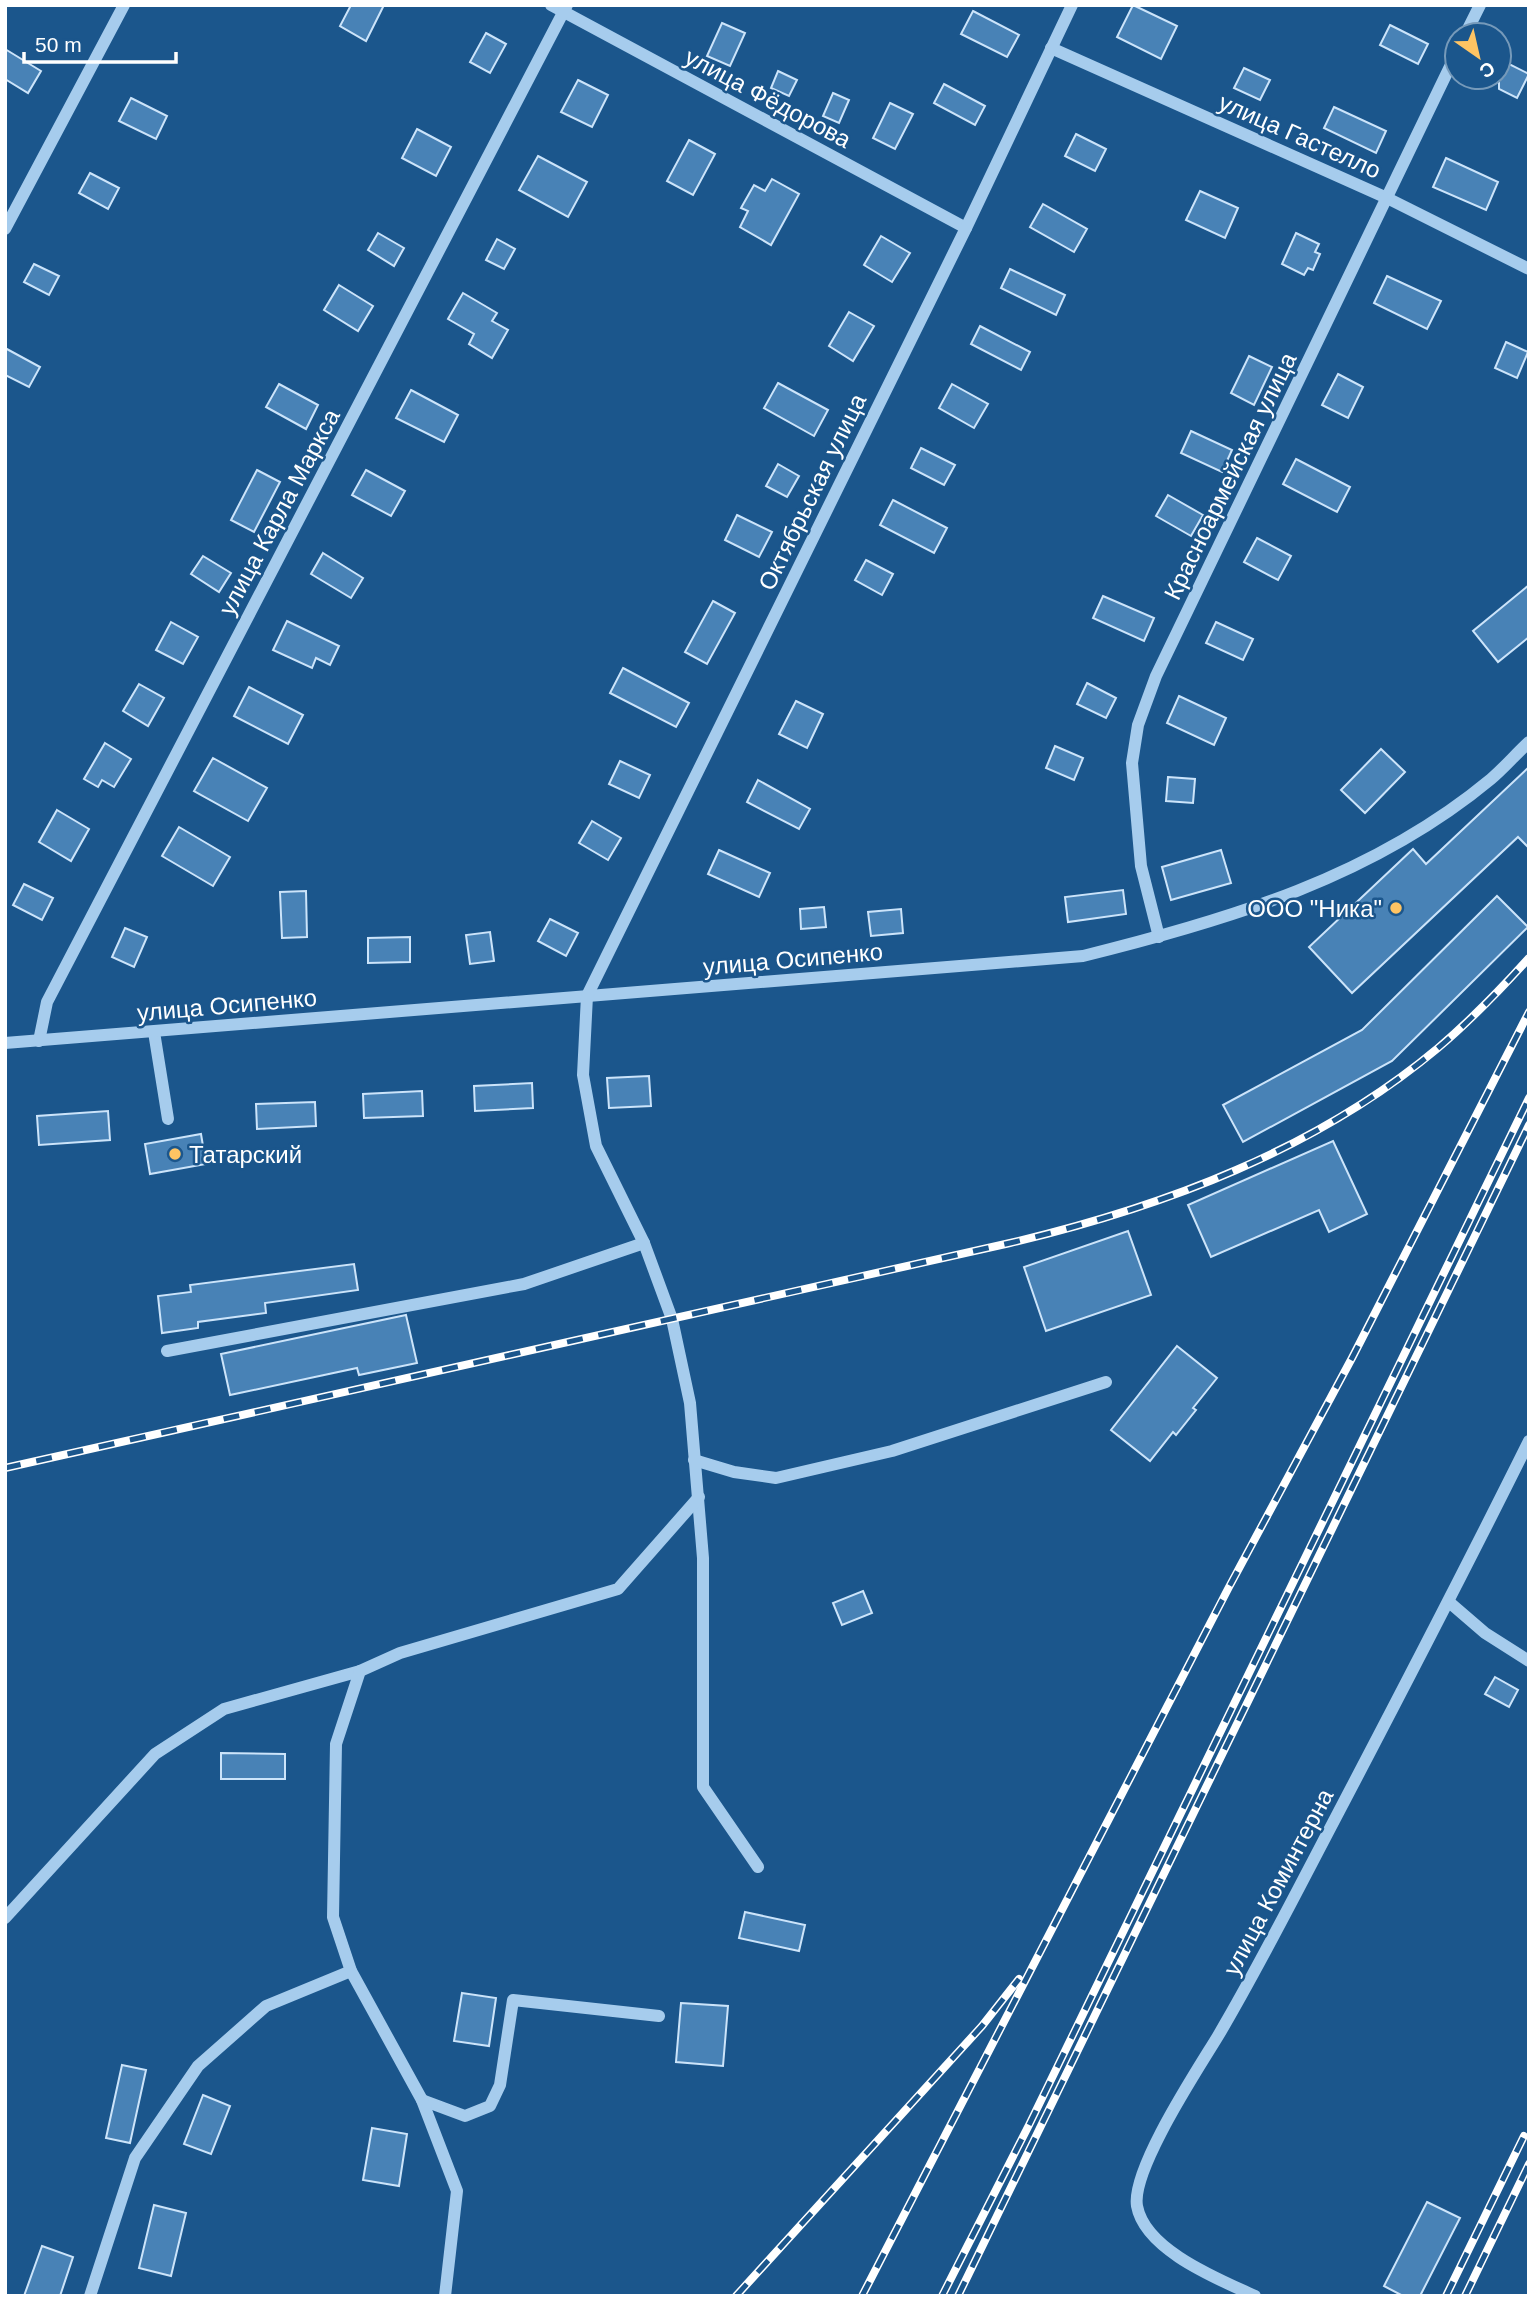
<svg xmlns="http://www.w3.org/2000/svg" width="1534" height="2301" viewBox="0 0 1534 2301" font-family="Arial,sans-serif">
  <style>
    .building { fill: #4882b6; stroke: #cce4fa; stroke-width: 2 }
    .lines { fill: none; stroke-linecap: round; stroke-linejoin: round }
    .minor { stroke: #a6cced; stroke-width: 12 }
    .rail-casing { stroke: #fff; stroke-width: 8 }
    .rail { stroke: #1b568c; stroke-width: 5; stroke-dasharray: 16; stroke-linecap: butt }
    .poi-dot { fill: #ffc463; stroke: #1b568c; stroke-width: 2.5 }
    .labels { text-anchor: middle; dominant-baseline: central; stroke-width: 5; stroke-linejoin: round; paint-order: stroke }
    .street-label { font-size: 24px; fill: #fff; stroke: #1b568c }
    .poi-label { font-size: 24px; fill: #fff; stroke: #1b568c; text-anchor: end }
  </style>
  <rect width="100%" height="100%" fill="#1b568c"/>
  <g class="building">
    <path d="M 351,5 L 384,5 L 366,41 L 340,26 Z"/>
    <path d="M 1133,5 L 1177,26 L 1161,59 L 1117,37 Z"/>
    <path d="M 973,11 L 1019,35 L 1007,57 L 961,34 Z"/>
    <path d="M 722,23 L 745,33 L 730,66 L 707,56 Z"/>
    <path d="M 1390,25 L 1428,44 L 1418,64 L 1380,45 Z"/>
    <path d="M 486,33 L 506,44 L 490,73 L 470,62 Z"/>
    <path d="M 5,49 L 41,71 L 28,93 L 5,79 Z"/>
    <path d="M 1499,59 L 1529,74 L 1517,98 L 1499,89 Z"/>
    <path d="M 1244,68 L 1270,80 L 1260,100 L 1234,88 Z"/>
    <path d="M 778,71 L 797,80 L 789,96 L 771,88 Z"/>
    <path d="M 578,80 L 608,95 L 592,127 L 561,112 Z"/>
    <path d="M 944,84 L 985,106 L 975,125 L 934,103 Z"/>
    <path d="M 833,93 L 849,100 L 839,123 L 823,116 Z"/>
    <path d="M 131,98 L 167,116 L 156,139 L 119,121 Z"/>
    <path d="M 890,103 L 913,114 L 895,149 L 873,138 Z"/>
    <path d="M 1334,107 L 1386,131 L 1376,153 L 1324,128 Z"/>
    <path d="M 417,129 L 451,147 L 436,176 L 402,158 Z"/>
    <path d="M 1076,134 L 1106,149 L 1095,171 L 1065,156 Z"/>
    <path d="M 689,140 L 715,154 L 693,195 L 667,181 Z"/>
    <path d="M 538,156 L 587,182 L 568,217 L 519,190 Z"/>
    <path d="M 1446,158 L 1498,182 L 1486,210 L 1433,187 Z"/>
    <path d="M 90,173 L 119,188 L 108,209 L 79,193 Z"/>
    <path d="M 772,179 L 799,194 L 771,245 L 740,227 L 748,211 L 741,208 L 754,185 L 765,191 Z"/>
    <path d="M 1200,191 L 1238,208 L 1225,238 L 1186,220 Z"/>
    <path d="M 1043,204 L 1087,229 L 1074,252 L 1030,227 Z"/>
    <path d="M 378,233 L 404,248 L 394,266 L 368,250 Z"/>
    <path d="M 1296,233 L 1319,244 L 1315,252 L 1320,254 L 1313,270 L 1308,268 L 1304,275 L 1282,264 Z"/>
    <path d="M 881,236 L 910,253 L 892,282 L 864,265 Z"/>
    <path d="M 497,239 L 515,249 L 504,269 L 486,260 Z"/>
    <path d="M 34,264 L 59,276 L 49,295 L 24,282 Z"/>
    <path d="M 1010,269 L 1065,295 L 1056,315 L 1001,288 Z"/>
    <path d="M 1387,276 L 1441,301 L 1427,329 L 1374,303 Z"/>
    <path d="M 339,285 L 373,306 L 358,331 L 324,310 Z"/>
    <path d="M 463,293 L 497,313 L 492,321 L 508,330 L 492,358 L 469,344 L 474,334 L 448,319 Z"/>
    <path d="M 849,312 L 874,326 L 853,361 L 829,346 Z"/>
    <path d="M 980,326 L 1030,352 L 1021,370 L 971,344 Z"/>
    <path d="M 1506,342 L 1528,352 L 1517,378 L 1495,368 Z"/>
    <path d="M 5,348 L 40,367 L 29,387 L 5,375 Z"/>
    <path d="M 1249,356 L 1272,367 L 1254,405 L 1231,393 Z"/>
    <path d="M 1338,374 L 1363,387 L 1348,418 L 1322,405 Z"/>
    <path d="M 778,383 L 828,410 L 814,436 L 764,408 Z"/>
    <path d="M 279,384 L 318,405 L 306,429 L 266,407 Z"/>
    <path d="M 952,384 L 988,404 L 974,428 L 939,408 Z"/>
    <path d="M 411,390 L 458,415 L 444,442 L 396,418 Z"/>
    <path d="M 1191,431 L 1232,450 L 1222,472 L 1181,453 Z"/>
    <path d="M 921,448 L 955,465 L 944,485 L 911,468 Z"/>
    <path d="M 1296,459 L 1350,487 L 1337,512 L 1283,484 Z"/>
    <path d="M 778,464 L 799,476 L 787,497 L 766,486 Z"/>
    <path d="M 257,470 L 280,482 L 254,532 L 231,520 Z"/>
    <path d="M 366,470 L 405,491 L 391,516 L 352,495 Z"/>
    <path d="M 1168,495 L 1203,515 L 1191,536 L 1156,516 Z"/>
    <path d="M 893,500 L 947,528 L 934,553 L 880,525 Z"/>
    <path d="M 737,515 L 772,532 L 759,557 L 725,540 Z"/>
    <path d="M 1257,538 L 1291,556 L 1278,580 L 1244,562 Z"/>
    <path d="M 323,553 L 363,578 L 351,598 L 311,574 Z"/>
    <path d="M 203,556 L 231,573 L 219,592 L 191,574 Z"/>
    <path d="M 866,560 L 893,574 L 882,595 L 855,580 Z"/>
    <path d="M 1529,585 L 1529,637 L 1498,662 L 1473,631 Z"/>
    <path d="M 1103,596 L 1154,618 L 1144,641 L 1093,618 Z"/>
    <path d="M 713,601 L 735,613 L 707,664 L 685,652 Z"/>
    <path d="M 287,621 L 339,646 L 330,665 L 316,658 L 312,668 L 273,650 Z"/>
    <path d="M 171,622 L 198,637 L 183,664 L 156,650 Z"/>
    <path d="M 1216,622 L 1253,639 L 1243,660 L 1206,643 Z"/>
    <path d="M 623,668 L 689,703 L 676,727 L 610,693 Z"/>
    <path d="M 1087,683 L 1116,698 L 1106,718 L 1077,704 Z"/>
    <path d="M 139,684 L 164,698 L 148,726 L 123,711 Z"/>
    <path d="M 249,687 L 303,715 L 288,744 L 234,716 Z"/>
    <path d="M 1179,696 L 1226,718 L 1214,745 L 1167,723 Z"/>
    <path d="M 796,701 L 823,714 L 807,748 L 779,734 Z"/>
    <path d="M 105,743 L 131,759 L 114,787 L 102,780 L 98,787 L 84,779 Z"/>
    <path d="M 1055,746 L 1083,758 L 1074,780 L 1046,768 Z"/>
    <path d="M 1381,749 L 1405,772 L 1365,813 L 1341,790 Z"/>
    <path d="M 213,758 L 267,788 L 248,821 L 194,791 Z"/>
    <path d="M 620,761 L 650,775 L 639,798 L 609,784 Z"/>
    <path d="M 1529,767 L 1529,848 L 1518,837 L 1352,993 L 1309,947 L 1413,849 L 1426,864 Z"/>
    <path d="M 1168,777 L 1195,779 L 1193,803 L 1166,801 Z"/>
    <path d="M 758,780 L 810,809 L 799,829 L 747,802 Z"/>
    <path d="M 57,810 L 89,829 L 71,861 L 39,842 Z"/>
    <path d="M 592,821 L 621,838 L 608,860 L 579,843 Z"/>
    <path d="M 179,827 L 230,857 L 213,886 L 162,856 Z"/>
    <path d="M 719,850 L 770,873 L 759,897 L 708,874 Z"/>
    <path d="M 1221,850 L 1231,883 L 1171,900 L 1162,867 Z"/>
    <path d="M 24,884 L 53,898 L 42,920 L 13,905 Z"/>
    <path d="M 1123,890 L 1126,914 L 1068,922 L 1065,897 Z"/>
    <path d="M 306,891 L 307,937 L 282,938 L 280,892 Z"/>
    <path d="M 1497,896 L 1528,927 L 1392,1061 L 1243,1142 L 1223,1105 L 1362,1030 Z"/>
    <path d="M 824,907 L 826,927 L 801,929 L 800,909 Z"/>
    <path d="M 901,909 L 903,933 L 871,936 L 868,912 Z"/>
    <path d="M 550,919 L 578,933 L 566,956 L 538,941 Z"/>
    <path d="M 125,928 L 147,937 L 134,967 L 112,957 Z"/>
    <path d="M 490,932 L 494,961 L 470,964 L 466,935 Z"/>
    <path d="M 410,937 L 410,962 L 368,963 L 368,938 Z"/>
    <path d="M 649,1076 L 651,1106 L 609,1108 L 607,1078 Z"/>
    <path d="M 532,1083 L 533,1108 L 475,1111 L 474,1086 Z"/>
    <path d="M 422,1091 L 423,1116 L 364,1118 L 363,1094 Z"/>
    <path d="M 315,1102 L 316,1126 L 257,1129 L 256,1104 Z"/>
    <path d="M 108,1111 L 110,1140 L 39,1145 L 37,1116 Z"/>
    <path d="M 201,1134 L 206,1164 L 150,1174 L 145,1144 Z"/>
    <path d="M 1333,1141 L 1367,1214 L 1329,1232 L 1319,1210 L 1211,1257 L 1188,1205 Z"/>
    <path d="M 1128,1231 L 1151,1295 L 1046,1331 L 1024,1267 Z"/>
    <path d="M 354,1264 L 358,1290 L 265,1303 L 266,1313 L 198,1322 L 198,1328 L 162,1333 L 158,1296 L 191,1292 L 190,1285 Z"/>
    <path d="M 406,1315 L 417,1363 L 359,1375 L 357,1368 L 230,1395 L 221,1354 Z"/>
    <path d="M 1177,1346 L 1217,1378 L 1193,1408 L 1196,1410 L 1176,1435 L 1173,1432 L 1150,1461 L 1111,1430 Z"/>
    <path d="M 863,1591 L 872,1613 L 842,1625 L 833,1603 Z"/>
    <path d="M 1495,1677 L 1518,1690 L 1509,1707 L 1485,1694 Z"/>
    <path d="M 221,1753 L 285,1754 L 285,1779 L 221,1779 Z"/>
    <path d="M 745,1912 L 805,1925 L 799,1951 L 739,1938 Z"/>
    <path d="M 462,1993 L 496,1998 L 489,2046 L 454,2041 Z"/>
    <path d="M 681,2003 L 728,2006 L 723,2066 L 676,2062 Z"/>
    <path d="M 122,2065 L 146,2070 L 130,2143 L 106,2138 Z"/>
    <path d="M 203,2095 L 230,2106 L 211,2154 L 184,2144 Z"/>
    <path d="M 372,2128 L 407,2134 L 399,2186 L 363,2180 Z"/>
    <path d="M 1427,2202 L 1460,2218 L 1420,2296 L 1403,2296 L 1384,2286 Z"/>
    <path d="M 154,2205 L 186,2213 L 171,2276 L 139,2268 Z"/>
    <path d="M 42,2246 L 73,2257 L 60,2296 L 24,2296 Z"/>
  </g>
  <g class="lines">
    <g class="minor">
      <path d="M 551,5 L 966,228"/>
      <path d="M 1465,35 L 1480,5"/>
      <path d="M 1051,48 L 1387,198 L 1529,269"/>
      <path d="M 5,229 L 124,5"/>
      <path d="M 1159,937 L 1141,866 L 1132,763 L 1138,725 L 1156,676 L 1457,52"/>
      <path d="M 154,1032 L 168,1119"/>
      <path d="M 39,1041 L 47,1002 L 567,5"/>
      <path d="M 5,1043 L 1083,956 C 1229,920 1373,877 1491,779 C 1504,768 1516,754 1529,742"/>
      <path d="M 167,1351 L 524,1284 L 644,1243"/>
      <path d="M 694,1460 L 734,1472 L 776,1478 L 892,1451 L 1106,1382"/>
      <path d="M 1449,1602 L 1485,1633 L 1529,1661"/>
      <path d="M 758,1867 L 703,1787 L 703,1558 L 690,1403 L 672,1319 L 644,1243 L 596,1146 L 583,1075 L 587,996 L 966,228 L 1072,5"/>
      <path d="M 5,1918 L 155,1754 L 224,1709 L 360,1671"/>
      <path d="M 422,2100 L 465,2116 L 490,2106 L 500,2085 L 513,2000 L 659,2016"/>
      <path d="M 90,2296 L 135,2158 L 198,2066 L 266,2006 L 351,1971"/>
      <path d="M 445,2296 L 457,2191 L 422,2100 L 351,1971 L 333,1917 L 336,1744 L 360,1671 L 400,1653 L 618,1589 L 699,1497"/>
      <path d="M 1255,2296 C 1218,2279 1145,2250 1137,2206 C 1131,2170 1198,2069 1218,2036 C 1260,1965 1297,1891 1336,1817 C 1401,1693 1466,1568 1529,1441"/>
    </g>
    <defs>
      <g id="rail">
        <path d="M 5,1468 L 1010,1243 C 1163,1207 1316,1150 1438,1048 C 1471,1020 1500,990 1529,958"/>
        <path d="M 736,2296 L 982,2026 L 1019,1979"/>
        <path d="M 862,2296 L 1229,1587 L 1352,1358 L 1529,1012"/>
        <path d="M 942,2296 L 1029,2125 L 1529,1098"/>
        <path d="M 958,2296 L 1529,1125"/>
        <path d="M 1446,2296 L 1524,2136"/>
        <path d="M 1465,2296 L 1529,2164"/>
      </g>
    </defs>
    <use href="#rail" class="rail-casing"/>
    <use href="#rail" class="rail"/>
  </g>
  <g class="poi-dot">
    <circle cx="1396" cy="908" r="7"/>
    <circle cx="175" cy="1154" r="7"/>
  </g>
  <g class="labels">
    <g class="street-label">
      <text transform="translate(768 98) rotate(28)">улица Фёдорова</text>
      <text transform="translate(1300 136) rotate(24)">улица Гастелло</text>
      <text transform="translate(1230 476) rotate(-64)">Красноармейская улица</text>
      <text transform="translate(812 492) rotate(-64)">Октябрьская улица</text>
      <text transform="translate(279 512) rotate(-62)">улица Карла Маркса</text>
      <text transform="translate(793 959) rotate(-5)">улица Осипенко</text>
      <text transform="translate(227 1005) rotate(-5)">улица Осипенко</text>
      <text transform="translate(1278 1882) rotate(-62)">улица Коминтерна</text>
    </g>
    <g class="poi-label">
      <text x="1382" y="908">ООО "Ника"</text>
      <text x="189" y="1154" text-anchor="start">Татарский</text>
    </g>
  </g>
  <rect width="1534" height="2301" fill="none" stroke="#ffffff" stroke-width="14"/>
  <g transform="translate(1478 56) rotate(146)"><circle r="33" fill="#1b568c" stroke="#769aba" stroke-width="2"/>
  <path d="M0-5L12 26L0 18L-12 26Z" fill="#ffc463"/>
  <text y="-10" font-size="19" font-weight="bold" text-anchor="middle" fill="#ffffff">С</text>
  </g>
  <path d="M24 52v10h152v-10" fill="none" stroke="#ffffff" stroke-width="3.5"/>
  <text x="35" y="52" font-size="21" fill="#ffffff" stroke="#1b568c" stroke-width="5" paint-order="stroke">50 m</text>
</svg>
